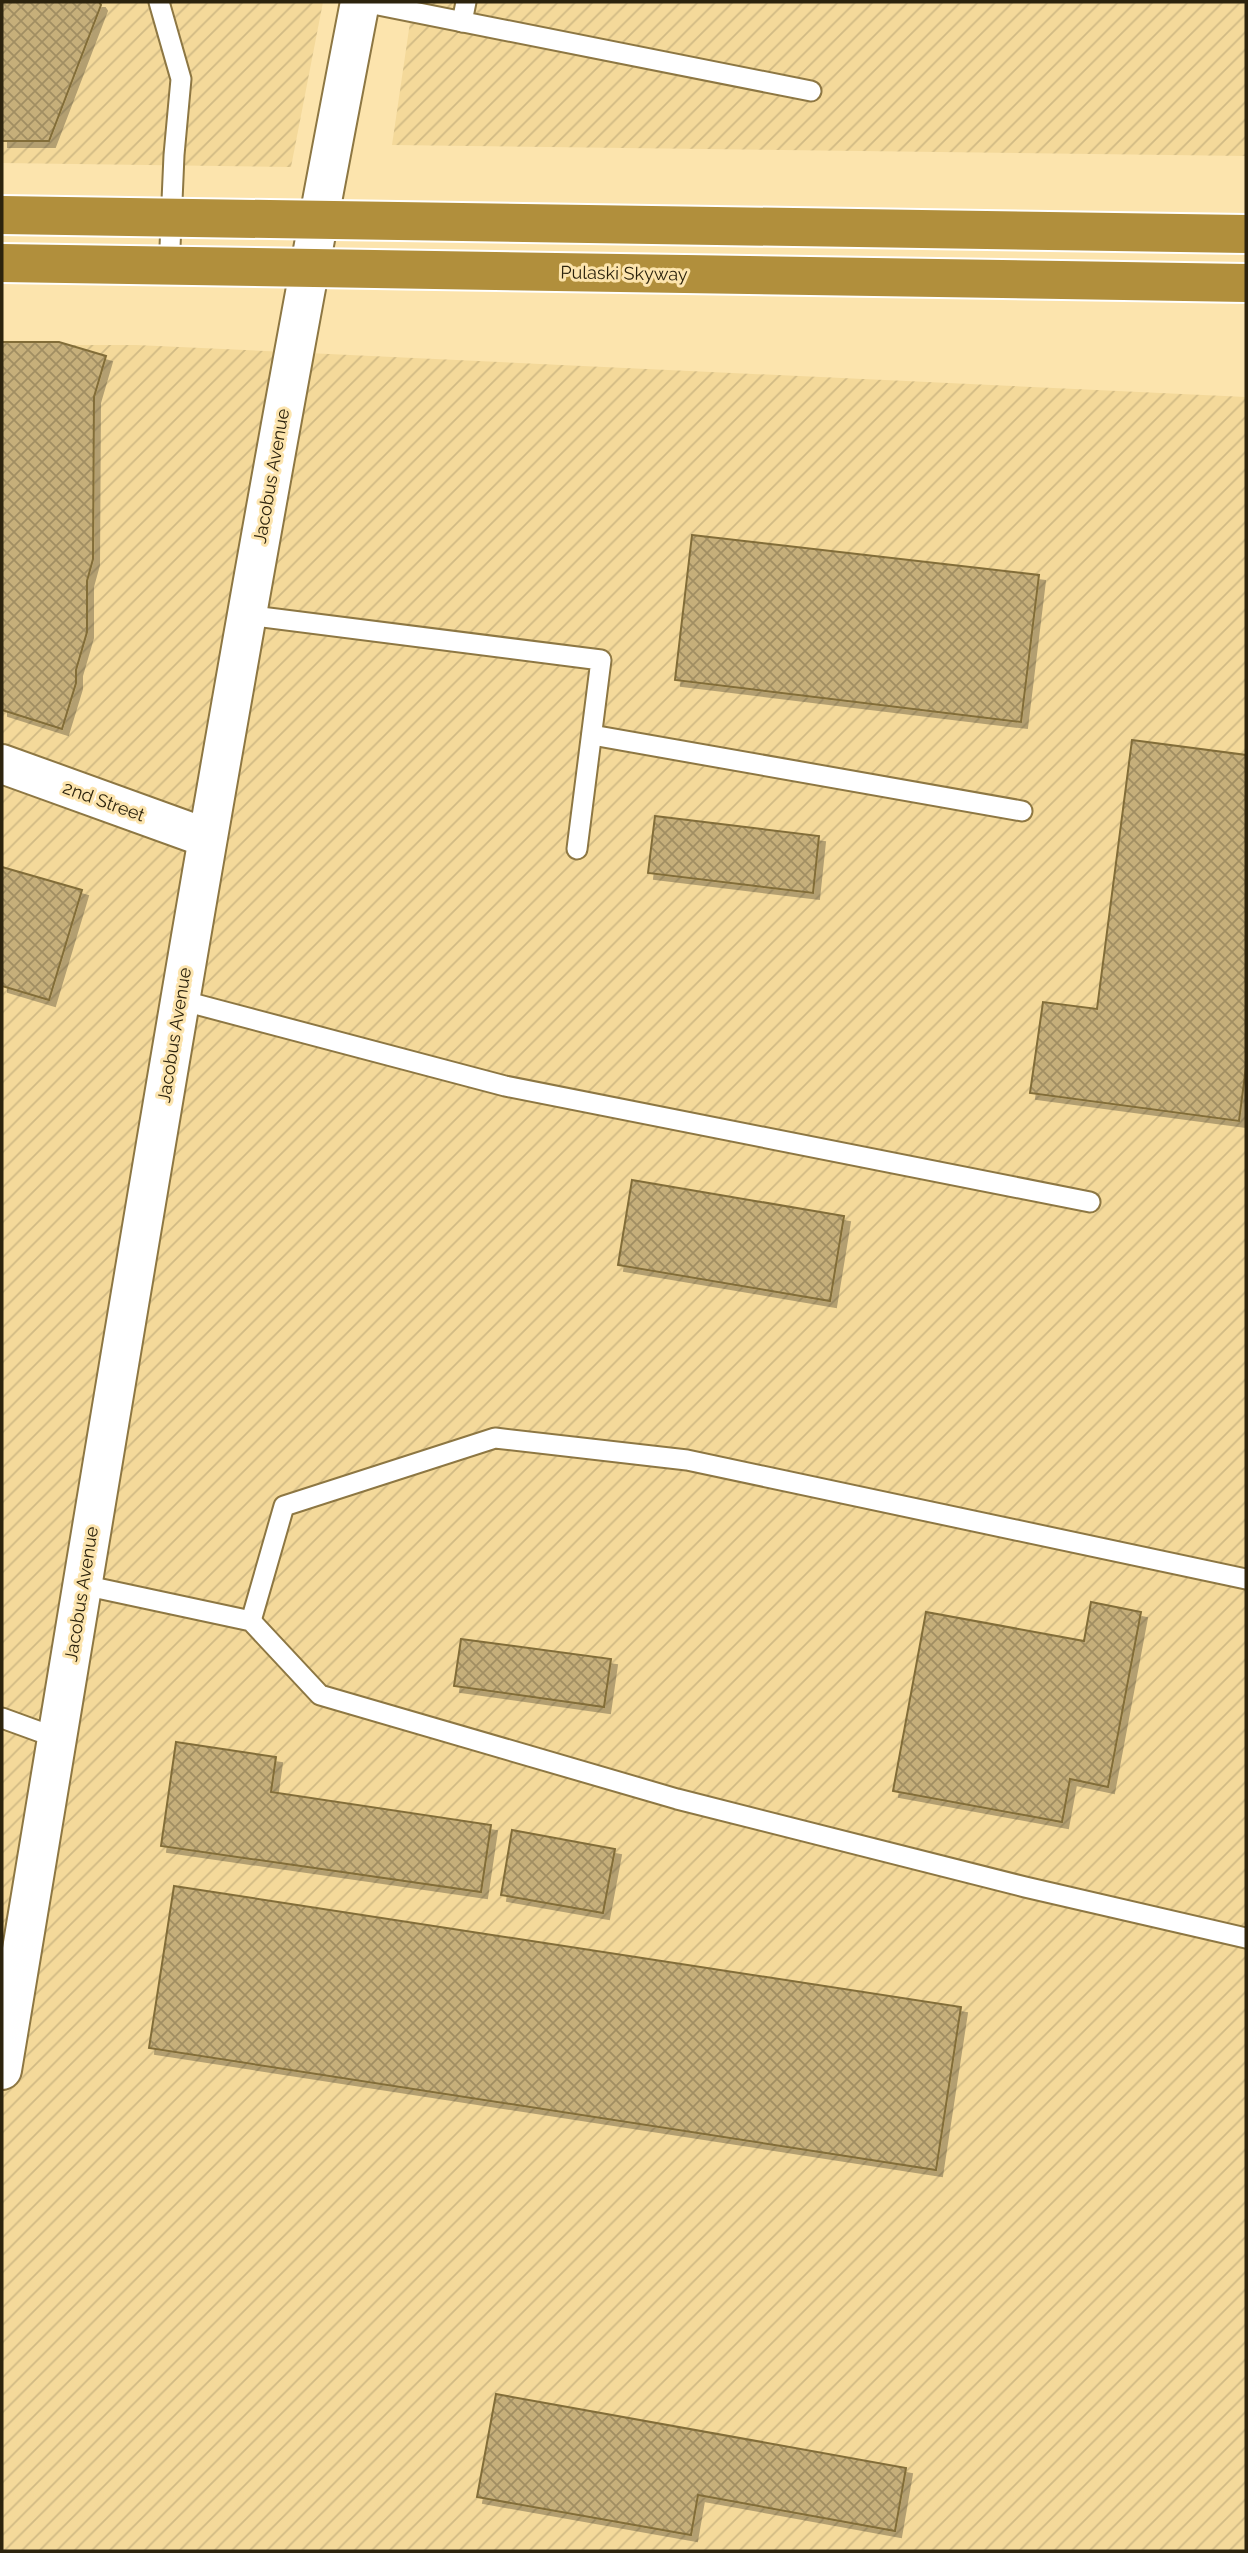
<svg xmlns="http://www.w3.org/2000/svg" width="1248" height="2553" viewBox="0 0 1248 2553" font-family="Raleway,sans-serif">
  <style>
    .industrial { fill: url(#industrial-furrows) }
    .building { fill: url(#building-cross-hatch); stroke: #826d39; stroke-width: 2; filter: url(#shadow) }
    .lines { fill: none; stroke-linecap: round; stroke-linejoin: round }
    .service-casing { stroke: #8d7743; stroke-width: 23 }
    .minor-casing { stroke: #8d7743; stroke-width: 42 }
    .service { stroke: #fff; stroke-width: 19 }
    .minor { stroke: #fff; stroke-width: 38 }
    .motorway-bridge-casing { stroke: #fff; stroke-width: 42; stroke-linecap: butt }
    .motorway-bridge { stroke: #b18f3c; stroke-width: 38 }
    .labels { text-anchor: middle; dominant-baseline: central; stroke-width: 6; stroke-linejoin: round; paint-order: stroke }
    .street-label { font-size: 18px; fill: #2c230d; stroke: #fce4ad }
  </style>
  <defs>
    <pattern id="industrial-furrows" width="10" height="10" patternUnits="userSpaceOnUse" patternTransform="scale(1.75)"><rect width="10" height="10" fill="#f4d99a"/><path d="M-1 1l2-2M0 10L10 0M9 11l2-2" fill="none" stroke="#d1ba84"/></pattern>
    <pattern id="building-cross-hatch" width="8" height="8" patternUnits="userSpaceOnUse" patternTransform="scale(1.75)"><rect width="8" height="8" fill="#c6af7a"/><path d="M0 0l8 8M0 8l8-8" fill="none" stroke="#a18e62"/></pattern>
    <filter id="shadow"><feDropShadow dx="6" dy="6" stdDeviation="0" flood-color="#0004"/></filter>
  </defs>
  <rect width="100%" height="100%" fill="#fce4ad"/>
  <g class="industrial">
    <path d="M 2,2 L 323,2 L 291,167 L 2,163 Z"/>
    <path d="M 413,2 L 1246,2 L 1246,156 L 392,145 Z"/>
    <path d="M 2,345 L 136,345 L 1246,397 L 1246,2551 L 2,2551 Z"/>
  </g>
  <g class="building">
    <path d="M 2,2 L 99,2 L 101,5 L 49,141 L 2,141 Z"/>
    <path d="M 2,342 L 59,342 L 106,356 L 94,397 L 93,559 L 87,581 L 87,632 L 76,670 L 76,683 L 62,729 L 2,710 Z"/>
    <path d="M 692,535 L 1039,575 L 1021,722 L 675,680 Z"/>
    <path d="M 1132,740 L 1246,755 L 1246,1067 L 1239,1121 L 1030,1093 L 1043,1002 L 1097,1009 Z"/>
    <path d="M 655,816 L 819,836 L 813,893 L 648,873 Z"/>
    <path d="M 2,867 L 82,890 L 49,1000 L 2,986 Z"/>
    <path d="M 632,1180 L 844,1216 L 830,1301 L 618,1265 Z"/>
    <path d="M 1091,1602 L 1141,1612 L 1108,1787 L 1070,1779 L 1062,1822 L 893,1791 L 926,1612 L 1084,1641 Z"/>
    <path d="M 461,1639 L 611,1659 L 604,1707 L 454,1686 Z"/>
    <path d="M 176,1742 L 276,1757 L 271,1792 L 491,1825 L 481,1892 L 161,1846 Z"/>
    <path d="M 512,1830 L 615,1849 L 603,1913 L 501,1895 Z"/>
    <path d="M 174,1886 L 961,2007 L 936,2170 L 149,2048 Z"/>
    <path d="M 496,2394 L 906,2468 L 895,2531 L 698,2495 L 691,2535 L 477,2497 Z"/>
  </g>
  <g class="lines">
    <defs>
      <g id="service">
        <path d="M 159,2 L 181,79 L 174,155 L 169,270"/>
        <path d="M 363,2 L 811,91"/>
        <path d="M 462,22 L 466,2"/>
        <path d="M 246,615 L 601,660 L 577,849"/>
        <path d="M 592,735 L 1022,811"/>
        <path d="M 180,1000 L 505,1086 L 1090,1202"/>
        <path d="M 83,1585 L 251,1621 L 320,1695 L 677,1799 L 1025,1887 L 1246,1938"/>
        <path d="M 251,1621 L 284,1506 L 495,1438 L 687,1460 L 1246,1579"/>
        <path d="M 2,1718 L 57,1738"/>
      </g>
      <g id="minor">
        <path d="M 2,764 L 207,838"/>
        <path d="M 2,2070 C 117,1380 227,689 360,2"/>
      </g>
    </defs>
    <use href="#service" class="service-casing"/>
    <use href="#minor" class="minor-casing"/>
    <use href="#service" class="service"/>
    <use href="#minor" class="minor"/>
    <defs>
      <g id="motorway-bridge">
        <path d="M 2,215 L 1246,234"/>
        <path d="M 2,263 L 1246,283"/>
      </g>
    </defs>
    <use href="#motorway-bridge" class="motorway-bridge-casing"/>
    <use href="#motorway-bridge" class="motorway-bridge"/>
  </g>
  <g class="labels">
    <g class="street-label">
      <text transform="translate(624 273) rotate(1)">Pulaski Skyway</text>
      <text transform="translate(271 476) rotate(-80)">Jacobus Avenue</text>
      <text transform="translate(104 801) rotate(20)">2nd Street</text>
      <text transform="translate(174 1035) rotate(-81)">Jacobus Avenue</text>
      <text transform="translate(81 1594) rotate(-81)">Jacobus Avenue</text>
    </g>
  </g>
  <rect width="1248" height="2553" fill="none" stroke="#2c230d" stroke-width="7"/>
</svg>
